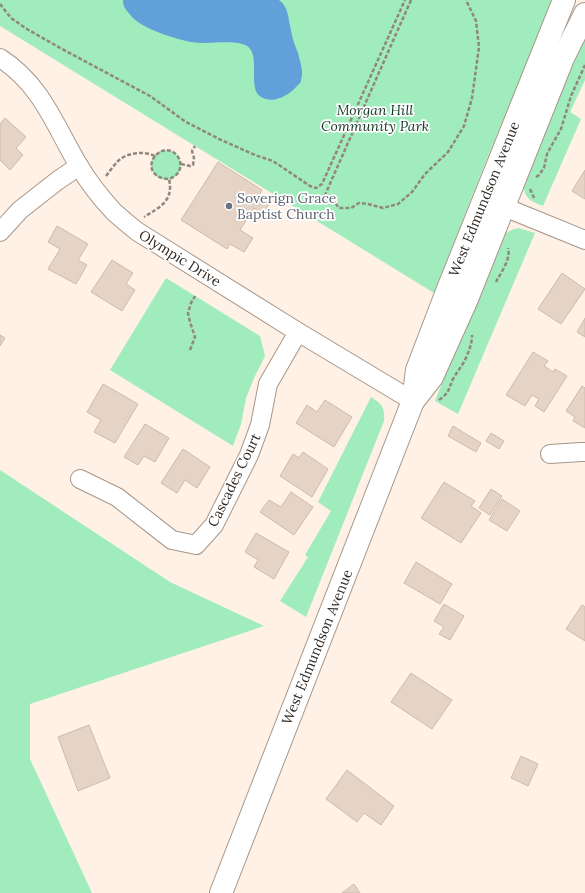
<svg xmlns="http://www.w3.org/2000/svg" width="585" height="893" viewBox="0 0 585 893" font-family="Lora,serif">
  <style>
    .green { fill: #a0ecbd }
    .water { fill: #61a0d8 }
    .building { fill: #e5d4c6; stroke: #ccbbad }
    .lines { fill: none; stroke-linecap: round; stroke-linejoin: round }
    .street-casing { stroke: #a7978a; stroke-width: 20 }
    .secondary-casing { stroke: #a7978a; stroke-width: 24 }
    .path { stroke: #91877f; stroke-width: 2.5; stroke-dasharray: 4 2; stroke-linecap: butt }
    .street { stroke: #fff; stroke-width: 18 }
    .secondary { stroke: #fff; stroke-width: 22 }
    .worship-dot { fill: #6b7280; stroke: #fff; stroke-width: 1.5 }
    .labels { text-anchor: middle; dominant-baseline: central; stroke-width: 3.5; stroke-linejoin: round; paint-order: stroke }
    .park-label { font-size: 14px; font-style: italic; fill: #133623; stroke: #fff }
    .worship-label { font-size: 14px; fill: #5b616d; stroke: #fff; text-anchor: start }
    .street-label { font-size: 14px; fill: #322b26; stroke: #fff }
  </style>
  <rect width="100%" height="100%" fill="#fff1e6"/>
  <g class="green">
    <path d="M 0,0 L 553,0 L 486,161 L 434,293 L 0,26 Z"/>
    <path d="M 585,35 L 585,80 L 570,112 L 581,119 L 543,206 C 530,201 526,199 523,186 L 577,47 Z"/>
    <circle cx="166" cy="165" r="15"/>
    <path d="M 519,228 L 535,233 L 458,414 L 435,401 L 499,240 C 505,233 509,230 519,228 Z"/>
    <path d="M 166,278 L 260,336 L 265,356 L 255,376 L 246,398 L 241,424 L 233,446 L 110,370 Z"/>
    <path d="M 371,397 C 382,404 385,407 384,421 L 306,617 L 280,601 L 308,557 L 305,555 L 331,511 L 318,502 Z"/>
    <path d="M 0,470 L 170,582 L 264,626 L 30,704 L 30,759 L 92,893 L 0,893 Z"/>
  </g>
  <path class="water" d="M 123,0 L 279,0 C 289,7 288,19 291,30 C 292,38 295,46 298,53 C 300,62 304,71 301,80 C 301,83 298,85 296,87 C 288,96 273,104 261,97 C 245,88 265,49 242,44 C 226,40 208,45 191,42 C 175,39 144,29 133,18 C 131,16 129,13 127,11 C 124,7 123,5 123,0 Z"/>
  <g class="building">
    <path d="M 5,118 L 26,137 L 16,148 L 23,155 L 10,170 L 0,160 L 0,124 Z"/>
    <path d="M 218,162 L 262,190 L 258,197 L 269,204 L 263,214 L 254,208 L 240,230 L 253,238 L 244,252 L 230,244 L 227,249 L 181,220 Z"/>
    <path d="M 585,170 L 585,199 L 572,191 Z"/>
    <path d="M 57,226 L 88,244 L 78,260 L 87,265 L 76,284 L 48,269 L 60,249 L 48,242 Z"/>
    <path d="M 112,260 L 133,273 L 126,284 L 135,290 L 122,311 L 91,292 Z"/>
    <path d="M 562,273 L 585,289 L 561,324 L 538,309 Z"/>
    <path d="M 585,318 L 585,337 L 577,332 Z"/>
    <path d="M 0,335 L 5,338 L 0,346 Z"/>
    <path d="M 533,352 L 548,361 L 544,366 L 553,372 L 555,369 L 567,376 L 544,412 L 535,406 L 539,399 L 532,395 L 525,406 L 506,395 Z"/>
    <path d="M 103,384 L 138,404 L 115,443 L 94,432 L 101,420 L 87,412 Z"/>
    <path d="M 582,386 L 585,388 L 585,428 L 573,421 L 575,417 L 566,411 Z"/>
    <path d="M 325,400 L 352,417 L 334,447 L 296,423 L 307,405 L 317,412 Z"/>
    <path d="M 145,424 L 169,438 L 155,462 L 144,456 L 138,465 L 124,457 Z"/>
    <path d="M 453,426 L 481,443 L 476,452 L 448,436 Z"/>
    <path d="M 491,433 L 504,441 L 499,449 L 486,441 Z"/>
    <path d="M 183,449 L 210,467 L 197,488 L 185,480 L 177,493 L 161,483 Z"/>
    <path d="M 303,452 L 328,469 L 312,497 L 280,476 L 293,454 L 299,458 Z"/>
    <path d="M 444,482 L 475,501 L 471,506 L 481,513 L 461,543 L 421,518 Z"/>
    <path d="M 491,489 L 502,496 L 490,515 L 479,508 Z"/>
    <path d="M 291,492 L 313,507 L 294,535 L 260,512 L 269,500 L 281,507 Z"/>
    <path d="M 502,499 L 520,511 L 507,531 L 489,520 Z"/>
    <path d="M 256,533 L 289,552 L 274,579 L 254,567 L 258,560 L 245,552 Z"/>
    <path d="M 416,562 L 452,584 L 440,604 L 404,583 Z"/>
    <path d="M 444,604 L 464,616 L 450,640 L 439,634 L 444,627 L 434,621 Z"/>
    <path d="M 582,605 L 585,607 L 585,641 L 566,629 Z"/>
    <path d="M 411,673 L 452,700 L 432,729 L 391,702 Z"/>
    <path d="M 89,725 L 110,778 L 78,791 L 58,737 Z"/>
    <path d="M 521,756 L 538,764 L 528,786 L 511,778 Z"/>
    <path d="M 347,770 L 394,806 L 381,825 L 364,813 L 357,822 L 326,799 Z"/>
    <path d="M 354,884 L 360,893 L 342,893 Z"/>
  </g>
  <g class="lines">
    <defs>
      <g id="street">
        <path d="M 0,58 C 42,85 55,126 79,166 C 89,183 101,198 114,212 C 122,219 130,226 138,232 L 298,332 L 413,401"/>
        <path d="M 504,207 L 585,240"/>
        <path d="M 0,232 L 20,210 L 57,181 L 79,166"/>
        <path d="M 550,454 L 581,452 L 585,452"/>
        <path d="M 80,479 L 117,497 L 172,540 L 196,545 L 214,525 L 249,455 L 260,425 L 268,384 L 298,332"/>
      </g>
      <g id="secondary">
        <path d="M 414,400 L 432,377 L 467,299 L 563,58 L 585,14"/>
        <path d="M 221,893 L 413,401 L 417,370 L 448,289 L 564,0"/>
      </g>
    </defs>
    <use href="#street" class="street-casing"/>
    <use href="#secondary" class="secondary-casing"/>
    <g class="path">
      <path d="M 411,0 L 325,195 L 327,199 L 333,200 L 339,208 L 351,208 L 359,203 L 368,204 L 383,208 L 398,204 L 412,192 L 425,174 L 448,152 L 464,126 L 472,98 L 479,47 L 476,21 L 466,0"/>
      <path d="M 0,4 L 11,18 L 27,29 L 62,49 L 150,96 L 186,122 L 219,139 L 255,155 L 273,161 L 310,186 L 316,188 L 322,184 L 405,0"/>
      <path d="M 155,156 C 146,168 155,179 169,179"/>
      <path d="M 181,164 L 190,166 L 193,165 L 194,158 L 192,151 L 195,146"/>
      <path d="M 106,176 C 110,171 114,165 118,161 C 128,152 144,151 155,156 C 173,137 194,170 169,179 C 174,201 160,207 144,217"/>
      <path d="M 536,177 L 539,175 L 544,168 L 547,154 L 553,143 L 561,129 L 571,96 L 585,65"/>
      <path d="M 530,189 L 535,200"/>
      <path d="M 496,282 C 501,272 511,260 508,248"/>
      <path d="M 190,350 L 195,337 L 190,322 L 188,313 L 191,303 L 195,296"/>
      <path d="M 439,400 C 450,392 448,390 453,379 C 457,372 462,366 465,360 C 469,351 472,344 472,335"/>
    </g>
    <use href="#street" class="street"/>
    <use href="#secondary" class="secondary"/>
  </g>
  <circle class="worship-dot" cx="229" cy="206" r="4"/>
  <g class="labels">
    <g class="park-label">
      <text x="375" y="110">Morgan Hill<tspan x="375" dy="16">Community Park</tspan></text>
    </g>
    <g class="worship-label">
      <text x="237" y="198">Soverign Grace<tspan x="237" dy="16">Baptist Church</tspan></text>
    </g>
    <g class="street-label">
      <text transform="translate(484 199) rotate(-68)">West Edmundson Avenue</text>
      <text transform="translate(180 258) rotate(32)">Olympic Drive</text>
      <text transform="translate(234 480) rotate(-64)">Cascades Court</text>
      <text transform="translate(317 647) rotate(-68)">West Edmundson Avenue</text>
    </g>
  </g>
</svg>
